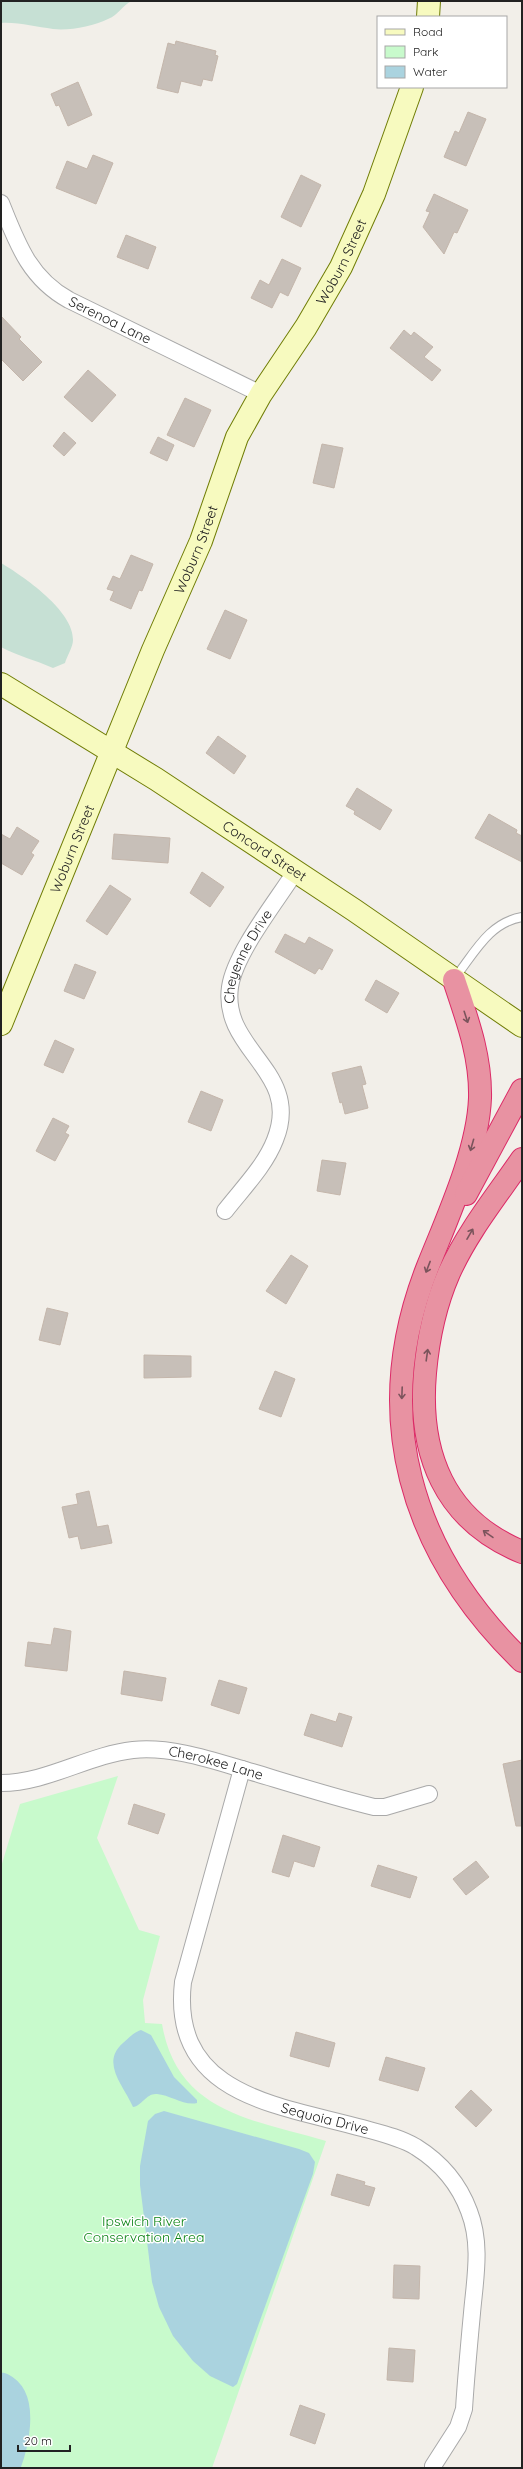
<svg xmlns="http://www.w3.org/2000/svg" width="523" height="2469" viewBox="0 0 523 2469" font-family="Quicksand,sans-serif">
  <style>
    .wetland { fill: #c6e0d4 }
    .park { fill: #c8facc }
    .water { fill: #aad3df }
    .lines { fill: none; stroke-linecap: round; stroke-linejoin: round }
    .river { stroke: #aad3df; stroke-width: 31 }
    .building { fill: #c7bfb8; stroke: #c4b6ab }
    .lane-casing { stroke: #a9a9a9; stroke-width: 10 }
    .street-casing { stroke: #a9a9a9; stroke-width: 18 }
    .secondary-casing { stroke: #707d05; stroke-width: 24 }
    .highway-casing { stroke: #dc2a67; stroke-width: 24 }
    .lane { stroke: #fff; stroke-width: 8 }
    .street { stroke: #fff; stroke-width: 16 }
    .secondary { stroke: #f7fabf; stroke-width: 22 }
    .highway { stroke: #e892a2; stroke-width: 22 }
    .oneway { stroke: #7b545c }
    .labels { text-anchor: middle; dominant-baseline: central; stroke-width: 3; stroke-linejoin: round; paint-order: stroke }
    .street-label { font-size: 14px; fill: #222; stroke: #fff }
    .park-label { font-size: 14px; fill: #0c8416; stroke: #fff }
  </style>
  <rect width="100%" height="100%" fill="#f2efe9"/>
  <g class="wetland">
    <path d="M 1,1 L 132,1 C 122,5 119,15 108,19 C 93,26 70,31 53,29 C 36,27 19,22 1,23 Z"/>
    <path d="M 1,563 C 23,576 74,611 73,640 C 73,647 67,656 65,663 L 53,668 C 35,660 18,656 1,647 Z"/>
  </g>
  <path class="park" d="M 118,1776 L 97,1838 L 139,1930 L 160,1936 L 143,2000 L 145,2023 L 162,2024 C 177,2113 254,2120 326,2141 L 212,2468 L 1,2468 L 1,1867 L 20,1804 Z"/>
  <g class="water">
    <path d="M 141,2030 L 151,2035 L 174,2077 L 197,2100 L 197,2103 C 184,2106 170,2095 157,2094 C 146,2093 142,2106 133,2107 C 124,2086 100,2063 123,2043 C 129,2038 134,2032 141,2030 Z"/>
    <path d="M 164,2111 L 299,2149 L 309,2153 L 315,2162 L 313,2174 L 237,2384 L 233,2387 L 210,2376 L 193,2361 L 173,2336 L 159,2307 L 152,2282 L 140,2185 L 140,2166 L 148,2121 L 155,2114 Z"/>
  </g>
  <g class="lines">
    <path class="river" d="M 1,2388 C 25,2400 12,2449 4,2468"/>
  </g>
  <g class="building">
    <path d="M 176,41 L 216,51 L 215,55 L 218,56 L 212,81 L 203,79 L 201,86 L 181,81 L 178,93 L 157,88 L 168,43 L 175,45 Z"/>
    <path d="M 78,82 L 92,115 L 68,126 L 59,105 L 56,106 L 51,94 Z"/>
    <path d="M 468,112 L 486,119 L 466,166 L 444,157 L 455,131 L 459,133 Z"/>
    <path d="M 93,155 L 113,163 L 96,204 L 56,188 L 67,161 L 87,169 Z"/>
    <path d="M 301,175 L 321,185 L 301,227 L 281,217 Z"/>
    <path d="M 434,194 L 468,210 L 457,233 L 454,232 L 444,254 L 423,227 L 430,212 L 426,211 Z"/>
    <path d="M 126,235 L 156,247 L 148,269 L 117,257 Z"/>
    <path d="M 282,259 L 301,268 L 288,296 L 280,292 L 272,308 L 251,298 L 260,280 L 269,285 Z"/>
    <path d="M 1,316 L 21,337 L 19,339 L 42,362 L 23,381 L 1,359 Z"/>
    <path d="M 404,330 L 411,336 L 414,332 L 433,347 L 424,357 L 441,370 L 432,381 L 390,348 Z"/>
    <path d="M 88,370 L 116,395 L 92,422 L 64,397 Z"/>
    <path d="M 185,398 L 211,410 L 194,447 L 167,435 Z"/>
    <path d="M 64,432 L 76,443 L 64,456 L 53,446 Z"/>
    <path d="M 158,437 L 174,445 L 167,461 L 150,453 Z"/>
    <path d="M 322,444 L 343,448 L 334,488 L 313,483 Z"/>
    <path d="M 131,555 L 153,564 L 142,591 L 139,590 L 131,609 L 110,600 L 114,591 L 107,589 L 113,576 L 120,579 Z"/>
    <path d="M 225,610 L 247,620 L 230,659 L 207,649 Z"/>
    <path d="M 218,736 L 246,756 L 234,774 L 206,753 Z"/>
    <path d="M 357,788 L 392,810 L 380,830 L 354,814 L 355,811 L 346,806 Z"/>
    <path d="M 489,814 L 517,830 L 516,833 L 522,836 L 522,862 L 475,838 Z"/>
    <path d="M 17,827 L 39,841 L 31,853 L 34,855 L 22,875 L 1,863 L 1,834 L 10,839 Z"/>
    <path d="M 114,834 L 170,838 L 168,863 L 112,859 Z"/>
    <path d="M 202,872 L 224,887 L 210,907 L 190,893 Z"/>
    <path d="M 110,885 L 131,899 L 107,935 L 86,921 Z"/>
    <path d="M 285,934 L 305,944 L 309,937 L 333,950 L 322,970 L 319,968 L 315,974 L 275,952 Z"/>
    <path d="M 75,964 L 96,972 L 84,999 L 64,991 Z"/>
    <path d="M 376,980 L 399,993 L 387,1013 L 365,1000 Z"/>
    <path d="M 55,1040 L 74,1049 L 63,1073 L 44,1065 Z"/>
    <path d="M 361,1066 L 366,1084 L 362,1085 L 368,1108 L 345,1114 L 342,1102 L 340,1103 L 332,1073 Z"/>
    <path d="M 201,1091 L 223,1100 L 211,1131 L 188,1122 Z"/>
    <path d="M 53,1118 L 69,1126 L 65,1133 L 69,1135 L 55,1161 L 36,1151 Z"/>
    <path d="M 322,1160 L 346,1163 L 340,1195 L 317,1191 Z"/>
    <path d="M 291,1255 L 308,1266 L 286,1304 L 266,1291 Z"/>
    <path d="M 47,1308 L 68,1313 L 60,1345 L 39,1340 Z"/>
    <path d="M 144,1355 L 191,1356 L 191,1377 L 144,1378 Z"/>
    <path d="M 275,1371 L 295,1379 L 281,1417 L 259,1409 Z"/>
    <path d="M 89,1491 L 97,1527 L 108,1525 L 112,1543 L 81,1549 L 78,1536 L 69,1538 L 62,1507 L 78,1504 L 76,1494 Z"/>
    <path d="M 54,1628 L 71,1631 L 67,1671 L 25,1666 L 28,1642 L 51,1645 Z"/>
    <path d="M 124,1671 L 166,1678 L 162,1701 L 121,1694 Z"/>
    <path d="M 219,1680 L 247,1688 L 239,1714 L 211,1705 Z"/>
    <path d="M 339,1713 L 352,1717 L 342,1747 L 304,1735 L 311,1714 L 336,1722 Z"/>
    <path d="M 522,1760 L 522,1826 L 516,1826 L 503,1764 Z"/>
    <path d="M 134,1804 L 165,1814 L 158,1834 L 128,1824 Z"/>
    <path d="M 283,1835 L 320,1847 L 314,1867 L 294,1861 L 289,1877 L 272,1872 Z"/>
    <path d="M 476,1861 L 489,1877 L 466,1895 L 453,1879 Z"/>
    <path d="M 378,1865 L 417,1877 L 410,1898 L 371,1886 Z"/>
    <path d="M 296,2032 L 335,2043 L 329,2067 L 290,2056 Z"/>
    <path d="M 386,2057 L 425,2068 L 418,2091 L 379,2080 Z"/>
    <path d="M 471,2090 L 492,2110 L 476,2127 L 455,2107 Z"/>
    <path d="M 337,2174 L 365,2182 L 364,2185 L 375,2188 L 369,2206 L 331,2195 Z"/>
    <path d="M 394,2265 L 420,2266 L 419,2299 L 393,2298 Z"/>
    <path d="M 389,2348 L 415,2350 L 413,2382 L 387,2380 Z"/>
    <path d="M 300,2405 L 325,2414 L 315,2444 L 290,2435 Z"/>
  </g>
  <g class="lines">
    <defs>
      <path id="lane" d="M 454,979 C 474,954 488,923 522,917"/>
      <g id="street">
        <path id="s1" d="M 1,203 C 17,243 29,278 69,300 L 261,394"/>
        <path id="s2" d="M 225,1211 C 242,1189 265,1166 275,1140 C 303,1071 221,1051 230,987 C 235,953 276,902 295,872"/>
        <path id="s3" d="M 242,1769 L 183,1982 C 170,2096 279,2105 362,2128 C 380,2133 399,2137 416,2147 C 440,2162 459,2184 469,2211 C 482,2244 475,2279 472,2313 C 469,2345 466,2377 464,2409 L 458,2427 L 433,2466"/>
        <path id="s4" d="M 1,1783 C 47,1783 88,1755 133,1750 C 173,1746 214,1761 252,1772 C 292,1784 333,1797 374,1807 L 385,1807 L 429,1794"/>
      </g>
      <g id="secondary">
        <path d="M 428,17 L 429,1"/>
        <path id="s5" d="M 1,684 L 156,779 L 354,910 L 522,1026"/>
        <path id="s6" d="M 1,1024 L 153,650 L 201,541 L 237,437 L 261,394 L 306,327 L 341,267 L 374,194 L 412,87"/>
      </g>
      <g id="highway">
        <path d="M 454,980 C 467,1019 481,1056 480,1098 C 478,1151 448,1216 428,1266 C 369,1415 410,1552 522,1661"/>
        <path d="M 522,1159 C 496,1197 468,1231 449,1273 C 435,1305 428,1339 425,1373 C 418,1453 444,1520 522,1552"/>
        <path d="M 466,1194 L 522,1090"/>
      </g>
    </defs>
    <use href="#lane" class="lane-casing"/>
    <use href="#street" class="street-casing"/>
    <use href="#secondary" class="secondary-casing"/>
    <use href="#highway" class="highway-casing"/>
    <use href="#lane" class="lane"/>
    <use href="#street" class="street"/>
    <use href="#secondary" class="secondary"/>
    <use href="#highway" class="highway"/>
  </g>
  <defs><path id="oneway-shaft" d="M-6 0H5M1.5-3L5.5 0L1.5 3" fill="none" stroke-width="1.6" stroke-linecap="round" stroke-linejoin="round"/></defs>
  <g class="oneway">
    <use href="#oneway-shaft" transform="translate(466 1017) rotate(72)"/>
    <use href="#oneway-shaft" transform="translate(472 1145) rotate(106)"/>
    <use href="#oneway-shaft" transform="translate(470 1234) rotate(-60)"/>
    <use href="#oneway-shaft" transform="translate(428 1267) rotate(111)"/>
    <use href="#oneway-shaft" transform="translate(427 1355) rotate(-82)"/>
    <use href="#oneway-shaft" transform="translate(402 1393) rotate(92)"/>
    <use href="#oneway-shaft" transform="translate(488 1534) rotate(-145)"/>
  </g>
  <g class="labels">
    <g class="street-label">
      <text stroke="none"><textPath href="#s6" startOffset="837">Woburn Street</textPath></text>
      <text stroke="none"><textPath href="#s1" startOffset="167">Serenoa Lane</textPath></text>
      <text stroke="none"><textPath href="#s6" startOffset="513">Woburn Street</textPath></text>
      <text stroke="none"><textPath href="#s6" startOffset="189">Woburn Street</textPath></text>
      <text stroke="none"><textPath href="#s5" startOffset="312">Concord Street</textPath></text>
      <text stroke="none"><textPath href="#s2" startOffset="289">Cheyenne Drive</textPath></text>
      <text stroke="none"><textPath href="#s4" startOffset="221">Cherokee Lane</textPath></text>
      <text stroke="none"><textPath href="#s3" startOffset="443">Sequoia Drive</textPath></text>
    </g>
    <g class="park-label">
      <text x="144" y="2221">Ipswich River<tspan x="144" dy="16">Conservation Area</tspan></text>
    </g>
  </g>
  <rect width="523" height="2469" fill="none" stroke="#222222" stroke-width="4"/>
  <rect x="377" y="16" width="130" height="72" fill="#ffffff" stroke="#a7a7a7"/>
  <rect x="385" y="29" width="20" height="6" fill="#f7fabf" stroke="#a7a7a7"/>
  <text x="413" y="36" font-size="12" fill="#222222">Road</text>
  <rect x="385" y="46" width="20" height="12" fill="#c8facc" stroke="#a7a7a7"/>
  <text x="413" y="56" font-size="12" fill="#222222">Park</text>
  <rect x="385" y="66" width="20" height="12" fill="#aad3df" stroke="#a7a7a7"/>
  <text x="413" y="76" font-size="12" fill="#222222">Water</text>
  <path d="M18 2445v6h52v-6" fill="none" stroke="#222222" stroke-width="2"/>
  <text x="24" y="2445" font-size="12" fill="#222222" stroke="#ffffff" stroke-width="3" paint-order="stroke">20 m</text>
</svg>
